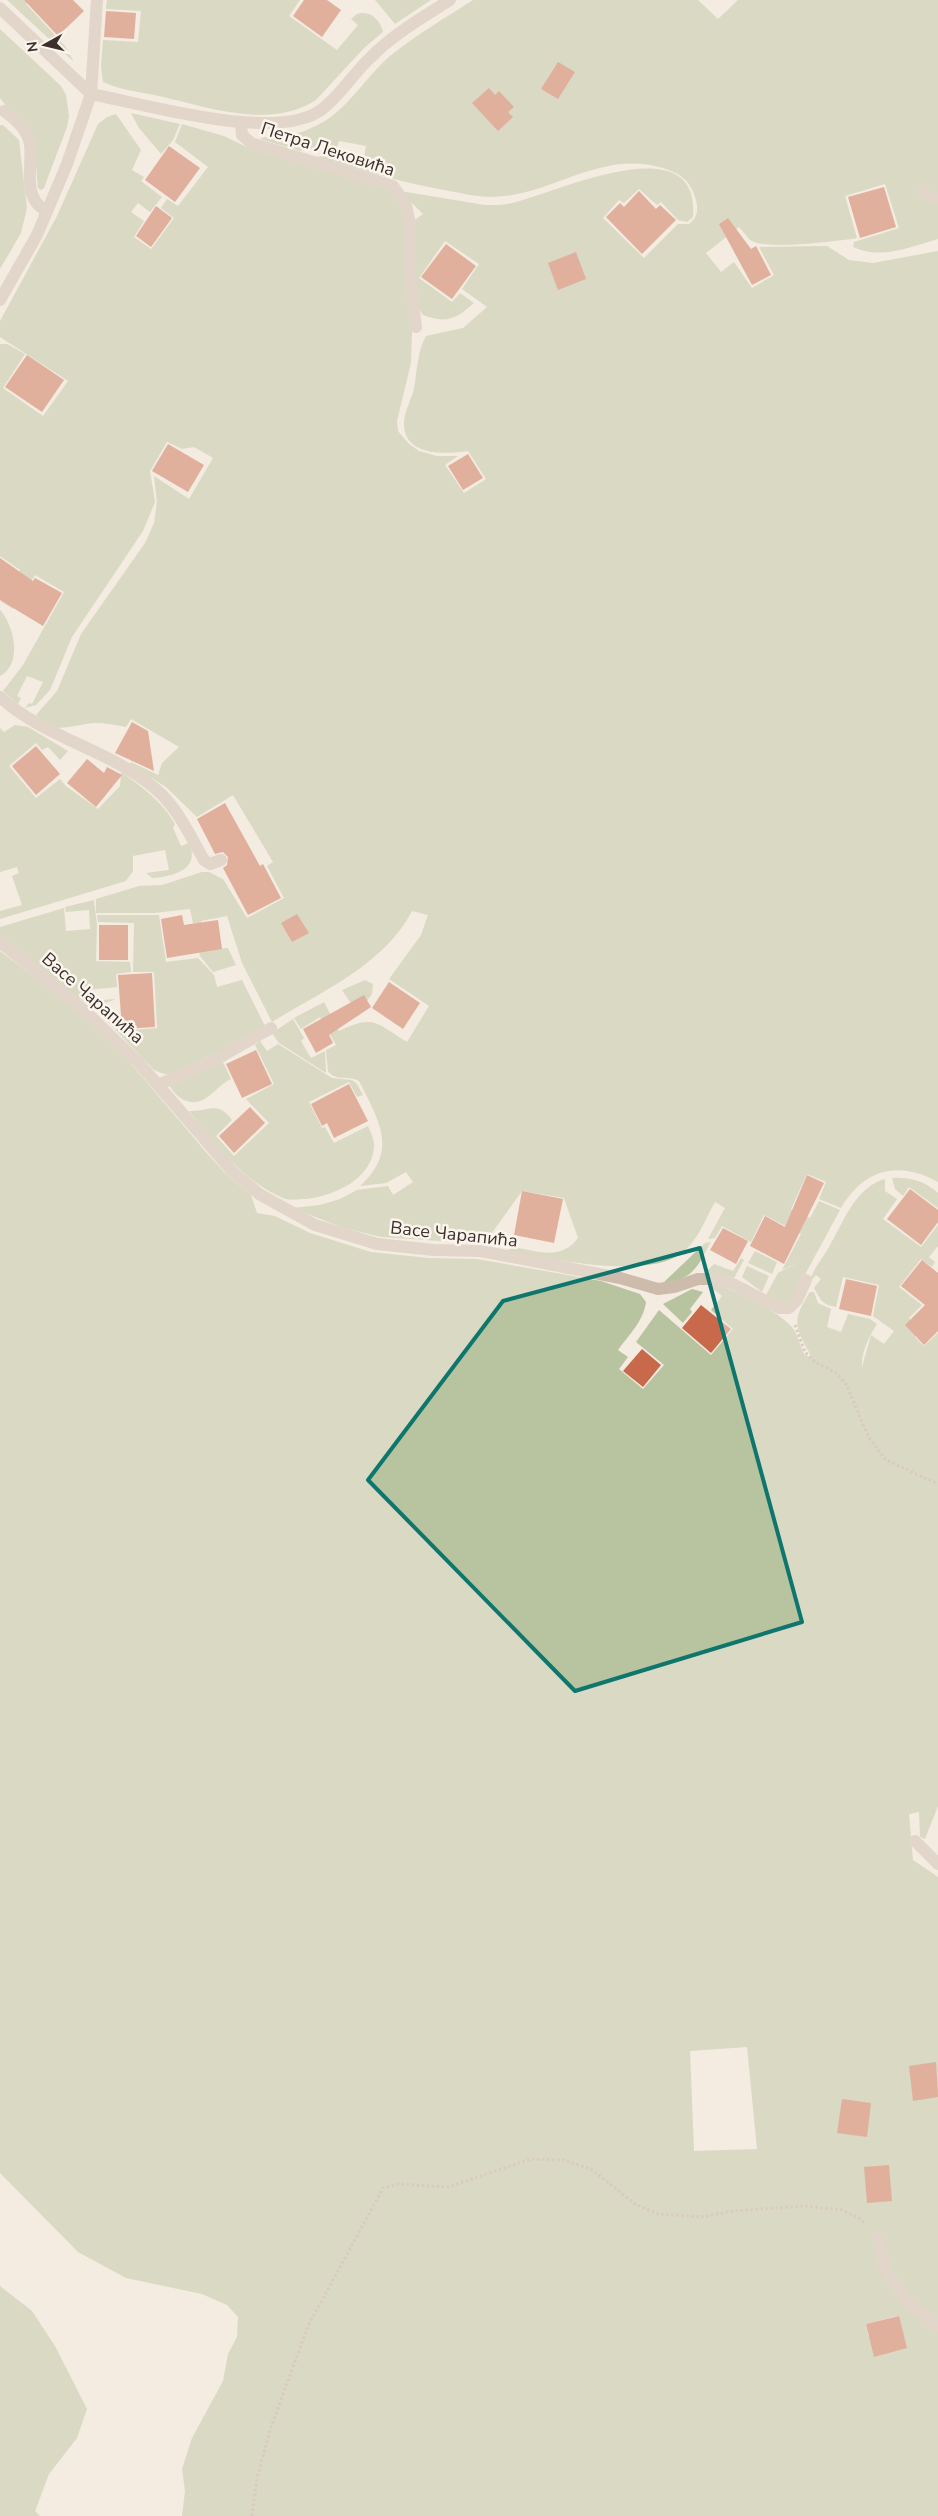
<svg xmlns="http://www.w3.org/2000/svg" width="938" height="2516" viewBox="0 0 938 2516" font-family="'Nunito Sans',sans-serif">
  <style>
    .green { fill: #b8c4a0; fill-rule: evenodd }
    .building { fill: #c8694b }
    .lines { fill: none; stroke-linecap: round; stroke-linejoin: round }
    .path { stroke: #b9a596; stroke-width: 3; stroke-dasharray: 2.5 2.5; stroke-linecap: butt }
    .minor { stroke: #cdbbac; stroke-width: 12 }
    .marked { fill: none; stroke: #0f766e; stroke-width: 4; stroke-linejoin: round }
    .labels { text-anchor: middle; dominant-baseline: central; stroke-width: 5; stroke-linejoin: round; paint-order: stroke }
    .street-label { font-size: 18px; fill: #3b302b; stroke: #fbf5ee }
  </style>
  <rect width="100%" height="100%" fill="#f4ebe1"/>
  <g class="green">
    <path d="M 7,0 L 30,0 L 26,4 L 65,46 L 74,62 Z"/>
    <path d="M 107,0 L 300,0 L 289,16 L 337,50 L 358,25 L 351,19 L 357,14 C 371,10 380,20 383,32 L 364,48 L 316,100 C 270,130 207,107 159,96 C 141,92 120,90 103,82 L 101,67 L 103,40 L 138,42 L 141,11 L 106,9 Z"/>
    <path d="M 375,0 L 431,0 L 395,24 Z"/>
    <path d="M 473,0 L 698,0 L 718,19 L 738,0 L 938,0 L 938,239 C 910,247 881,260 853,247 L 854,242 L 899,228 L 885,184 L 845,196 L 857,238 C 838,241 768,250 752,241 C 748,239 743,231 739,227 L 706,253 L 721,272 L 734,262 L 752,288 L 774,275 L 759,247 L 827,246 L 849,260 L 873,263 L 938,251 L 938,1182 C 898,1160 864,1169 841,1208 L 819,1199 L 826,1182 L 807,1174 L 791,1209 L 810,1218 L 819,1201 L 840,1210 L 794,1295 L 785,1304 L 766,1295 L 778,1273 L 799,1262 L 782,1270 L 801,1234 L 764,1215 L 751,1242 L 722,1226 L 715,1238 L 708,1239 L 725,1208 L 715,1202 C 705,1219 699,1239 683,1252 C 648,1281 549,1258 507,1251 L 512,1247 C 538,1251 561,1261 578,1238 L 564,1198 L 522,1191 L 484,1244 L 381,1237 L 344,1228 L 292,1208 L 320,1205 L 340,1199 L 357,1190 L 388,1186 L 393,1195 L 413,1182 L 406,1172 L 386,1183 L 360,1186 C 399,1150 379,1121 359,1081 C 348,1075 336,1082 328,1071 L 326,1050 L 336,1045 L 320,1017 L 301,1029 L 294,1018 L 324,1002 L 339,1031 C 374,1014 376,1023 407,1042 L 429,1006 L 389,979 L 421,935 L 428,915 L 412,911 C 384,965 322,991 272,1022 L 242,963 L 227,916 L 201,921 L 204,944 L 217,949 L 228,948 L 236,965 L 213,972 L 200,956 L 190,909 L 154,913 L 96,913 L 96,899 L 139,886 L 162,885 L 202,872 L 209,872 L 223,879 L 247,918 L 284,898 L 267,866 L 273,862 L 233,795 L 197,817 L 166,787 L 130,764 L 131,762 L 158,775 L 162,763 L 179,747 L 131,719 L 126,727 C 116,725 105,723 95,723 C 75,724 49,737 36,715 L 57,691 L 81,634 L 145,543 L 154,523 L 157,502 L 154,476 L 189,499 L 213,458 L 194,447 L 182,449 L 167,442 L 150,471 L 155,502 L 143,531 L 72,637 L 50,690 L 36,705 L 25,708 L 29,703 L 32,704 L 43,682 L 27,676 L 17,696 L 21,698 L 18,704 L 3,691 L 23,665 L 64,592 L 35,575 L 13,609 L 1,601 L 20,570 L 0,556 L 0,344 L 7,344 L 25,354 L 3,388 L 43,416 L 68,381 L 0,337 L 0,321 L 57,216 L 98,124 L 107,117 L 116,114 L 141,150 L 132,170 L 144,177 L 141,181 L 162,197 L 150,212 L 138,203 L 131,212 L 144,221 L 134,237 L 151,249 L 174,218 L 161,208 L 167,199 L 178,206 L 208,167 L 175,142 L 182,124 L 224,136 L 251,149 L 389,189 L 403,209 L 412,332 L 411,363 L 397,421 L 398,431 L 409,444 L 419,451 L 437,456 L 458,456 L 445,465 L 464,493 L 486,479 L 468,451 C 448,454 406,457 404,426 C 403,414 411,401 414,389 C 417,373 417,351 426,336 L 463,328 L 487,307 L 462,289 L 479,264 L 445,241 L 419,278 L 452,302 L 460,293 L 474,303 C 456,319 447,324 423,315 L 417,305 L 412,222 L 423,214 L 400,191 L 485,205 C 494,205 503,205 512,203 C 553,194 701,122 693,217 L 687,222 L 678,220 L 661,202 L 657,205 L 639,189 L 624,203 L 619,200 L 603,218 L 644,258 L 678,224 L 689,224 C 700,216 698,205 694,194 C 689,179 677,172 663,168 C 600,149 554,195 493,197 C 477,197 460,193 444,190 C 400,182 358,169 315,157 L 336,155 L 336,159 L 363,164 L 366,146 L 339,141 L 337,147 L 325,146 L 300,151 L 260,139 C 266,135 278,138 286,136 C 299,134 313,128 325,121 C 351,104 367,76 390,56 C 416,35 445,18 473,0 Z"/>
    <path d="M 0,29 L 61,86 L 66,95 L 69,116 L 67,127 L 44,188 L 41,190 L 38,188 L 34,142 L 0,98 Z"/>
    <path d="M 131,113 L 180,124 L 173,140 L 161,154 L 139,128 Z"/>
    <path d="M 0,125 L 3,125 L 19,140 L 27,208 L 21,233 L 0,269 Z"/>
    <path d="M 0,610 C 14,625 23,664 0,676 Z"/>
    <path d="M 15,725 L 28,727 L 68,751 L 60,760 L 48,747 L 42,750 L 36,743 L 9,766 L 36,798 L 60,779 L 66,786 L 98,809 L 120,786 L 121,772 C 142,787 162,801 175,824 L 173,828 L 181,846 L 189,843 C 201,869 173,877 152,878 L 146,873 L 169,870 L 165,850 L 133,856 L 133,871 L 126,881 L 0,919 L 0,911 L 22,905 L 12,876 L 19,873 L 17,867 L 0,872 L 0,728 L 4,732 Z"/>
    <path d="M 94,900 L 97,925 L 96,961 L 130,962 L 131,972 L 116,974 L 117,987 L 87,990 L 85,999 L 87,1001 L 116,999 C 108,1002 99,1006 90,1004 C 73,999 18,951 0,938 L 0,927 L 64,908 L 66,931 L 90,929 L 89,910 L 66,912 L 65,907 Z"/>
    <path d="M 97,915 L 159,915 L 166,962 L 198,958 L 214,975 L 217,987 L 242,980 L 265,1026 L 246,1039 L 170,1074 L 164,1074 L 154,1070 L 103,1017 L 114,1021 L 120,1031 L 157,1028 L 154,972 L 133,972 L 134,923 L 98,922 Z"/>
    <path d="M 0,951 L 78,1011 L 128,1060 L 205,1151 L 226,1174 L 251,1195 L 257,1213 L 275,1216 L 310,1233 L 371,1252 L 429,1258 L 477,1259 L 551,1272 L 601,1281 L 640,1294 L 646,1302 C 644,1320 629,1335 618,1350 L 628,1357 L 619,1369 L 643,1389 L 664,1365 L 636,1342 L 659,1310 L 711,1355 L 733,1329 L 711,1310 L 722,1296 L 706,1283 C 725,1284 785,1314 794,1330 C 799,1338 800,1347 805,1355 L 812,1358 C 797,1328 789,1324 810,1292 L 814,1292 L 818,1303 L 831,1309 L 827,1327 L 841,1332 L 848,1314 L 870,1319 L 877,1324 C 869,1336 861,1353 862,1367 L 871,1335 L 884,1344 L 894,1331 L 873,1316 L 879,1285 L 843,1277 L 836,1307 C 821,1304 821,1300 814,1288 L 821,1279 L 816,1275 L 810,1282 C 812,1270 823,1258 829,1247 C 843,1223 855,1187 885,1179 L 885,1191 L 897,1199 L 883,1219 L 921,1247 L 938,1225 L 938,1246 L 929,1257 L 935,1262 L 932,1267 L 921,1259 L 899,1287 L 922,1305 L 909,1318 L 921,1330 L 915,1337 L 924,1346 L 938,1333 L 938,1806 L 925,1839 L 920,1837 L 919,1812 L 909,1814 L 913,1860 L 938,1877 L 938,2516 L 182,2516 L 185,2491 L 182,2469 L 192,2438 L 223,2381 L 228,2354 L 237,2337 L 238,2317 L 227,2305 L 202,2294 L 126,2278 L 78,2252 L 0,2173 ZM 747,2047 L 757,2149 L 694,2151 L 690,2051 ZM 897,2316 L 869,2338 L 866,2324 Z"/>
    <path d="M 365,980 L 373,984 L 372,994 L 364,1005 L 350,1002 L 342,990 Z"/>
    <path d="M 293,1019 L 304,1038 L 301,1041 L 311,1058 L 325,1051 L 326,1073 L 279,1043 L 272,1033 Z"/>
    <path d="M 260,1041 L 267,1051 L 278,1044 L 332,1078 L 352,1080 L 357,1084 L 363,1095 L 357,1097 L 349,1082 L 309,1102 L 322,1128 L 325,1127 L 334,1143 L 368,1126 C 371,1133 375,1141 374,1148 C 371,1180 333,1196 306,1199 C 299,1199 289,1201 283,1198 C 243,1182 215,1143 189,1111 C 210,1112 217,1100 232,1120 L 216,1136 L 234,1156 L 269,1123 L 246,1099 L 274,1084 L 255,1045 Z"/>
    <path d="M 223,1062 L 231,1079 C 214,1087 205,1109 184,1100 C 178,1097 173,1092 170,1086 Z"/>
    <path d="M 892,1178 C 909,1177 925,1181 938,1193 L 938,1208 L 909,1187 L 903,1196 L 895,1189 Z"/>
    <path d="M 711,1242 C 697,1267 694,1279 663,1283 L 705,1243 Z"/>
    <path d="M 755,1251 L 777,1262 L 772,1274 L 748,1263 Z"/>
    <path d="M 741,1258 L 744,1260 L 734,1278 L 706,1272 L 714,1264 L 733,1271 Z"/>
    <path d="M 747,1266 L 769,1276 L 762,1292 L 742,1277 Z"/>
    <path d="M 692,1289 L 703,1292 L 690,1309 L 692,1312 L 683,1323 L 663,1304 Z"/>
    <path d="M 0,2286 L 32,2311 L 55,2346 L 87,2409 L 77,2438 L 49,2474 L 35,2511 L 40,2516 L 0,2516 Z"/>
  </g>
  <g class="building">
    <path d="M 24,0 L 73,0 L 84,11 L 58,36 Z"/>
    <path d="M 304,0 L 327,0 L 341,10 L 322,37 L 293,16 Z"/>
    <path d="M 106,11 L 136,13 L 134,39 L 104,37 Z"/>
    <path d="M 558,62 L 575,72 L 558,99 L 541,89 Z"/>
    <path d="M 489,88 L 495,95 L 499,91 L 514,107 L 508,112 L 513,117 L 498,131 L 472,103 Z"/>
    <path d="M 169,146 L 200,168 L 175,202 L 145,180 Z"/>
    <path d="M 884,187 L 896,227 L 860,238 L 848,197 Z"/>
    <path d="M 639,191 L 656,209 L 660,205 L 676,220 L 642,254 L 606,217 L 620,203 L 624,207 Z"/>
    <path d="M 156,206 L 172,218 L 151,247 L 136,236 Z"/>
    <path d="M 728,218 L 751,249 L 756,246 L 771,275 L 752,285 L 719,224 Z"/>
    <path d="M 446,244 L 476,266 L 452,299 L 421,277 Z"/>
    <path d="M 576,252 L 586,279 L 558,290 L 548,263 Z"/>
    <path d="M 27,355 L 64,380 L 42,412 L 5,387 Z"/>
    <path d="M 168,444 L 204,465 L 188,492 L 152,471 Z"/>
    <path d="M 468,454 L 483,478 L 463,490 L 448,466 Z"/>
    <path d="M 0,558 L 33,581 L 35,578 L 62,593 L 43,626 L 0,600 Z"/>
    <path d="M 132,722 L 148,731 L 154,771 L 115,753 Z"/>
    <path d="M 36,746 L 60,774 L 36,795 L 12,766 Z"/>
    <path d="M 87,759 L 104,773 L 107,767 L 122,775 L 96,807 L 67,783 Z"/>
    <path d="M 225,803 L 260,866 L 263,864 L 281,898 L 248,915 L 223,868 L 227,865 L 228,857 L 223,852 L 215,854 L 197,819 Z"/>
    <path d="M 297,914 L 309,933 L 292,942 L 281,923 Z"/>
    <path d="M 182,915 L 184,925 L 218,920 L 222,949 L 167,958 L 161,919 Z"/>
    <rect x="99" y="925" width="29" height="35"/>
    <path d="M 152,973 L 155,1027 L 122,1029 L 118,975 Z"/>
    <path d="M 389,982 L 420,1003 L 403,1029 L 372,1008 Z"/>
    <path d="M 364,995 L 371,1007 L 329,1035 L 333,1043 L 316,1053 L 303,1029 Z"/>
    <path d="M 256,1050 L 272,1084 L 242,1098 L 226,1064 Z"/>
    <path d="M 349,1084 L 368,1121 L 334,1138 L 327,1123 L 322,1126 L 311,1104 Z"/>
    <path d="M 250,1107 L 265,1123 L 234,1153 L 219,1136 Z"/>
    <path d="M 807,1175 L 824,1183 L 784,1264 L 750,1246 L 765,1216 L 785,1227 Z"/>
    <path d="M 910,1189 L 938,1210 L 938,1222 L 921,1245 L 887,1219 Z"/>
    <path d="M 522,1191 L 563,1199 L 554,1243 L 514,1235 Z"/>
    <path d="M 723,1228 L 748,1241 L 736,1264 L 710,1250 Z"/>
    <path d="M 922,1260 L 938,1273 L 938,1331 L 924,1345 L 905,1325 L 925,1305 L 901,1286 Z"/>
    <path d="M 846,1279 L 877,1286 L 871,1316 L 839,1309 Z"/>
    <path d="M 701,1305 L 731,1329 L 711,1353 L 682,1328 Z"/>
    <path d="M 642,1349 L 661,1365 L 643,1387 L 623,1371 Z"/>
    <path d="M 936,2062 L 938,2097 L 913,2101 L 909,2066 Z"/>
    <path d="M 842,2099 L 871,2103 L 867,2137 L 837,2133 Z"/>
    <path d="M 889,2165 L 892,2201 L 867,2203 L 864,2167 Z"/>
    <path d="M 899,2316 L 907,2348 L 874,2357 L 866,2324 Z"/>
  </g>
  <g class="lines">
    <g class="path">
      <path d="M 795,1325 L 805,1352 L 815,1362 L 836,1373 L 846,1384 L 869,1438 L 886,1460 L 938,1484"/>
      <path d="M 252,2516 L 257,2478 L 271,2427 L 308,2326 L 383,2188 L 399,2184 L 448,2187 L 531,2159 L 563,2160 L 591,2169 L 635,2204 L 658,2214 L 702,2217 L 733,2211 L 805,2206 L 842,2210 L 861,2219 L 865,2224"/>
    </g>
    <g class="minor">
      <path d="M 0,8 L 91,94"/>
      <path d="M 91,94 C 144,104 276,143 321,110 C 340,96 353,74 370,58 C 392,35 423,17 450,0"/>
      <path d="M 4,111 C 15,119 27,129 30,144 C 33,167 21,199 47,211"/>
      <path d="M 241,123 L 242,135 L 251,143 L 393,186 L 406,205 L 409,219 L 410,278 L 416,327"/>
      <path d="M 922,191 L 938,200"/>
      <path d="M 0,300 L 37,235 L 67,164 L 91,94 L 97,0"/>
      <path d="M 0,697 C 47,740 114,750 160,793 C 179,811 191,837 204,860 L 210,864 L 221,860"/>
      <path d="M 0,942 L 86,1012 L 138,1062 L 232,1171 L 259,1194 L 315,1225 L 377,1244 L 434,1250 L 481,1251 L 620,1278 L 658,1289 L 674,1287 L 698,1279 L 716,1279 L 735,1285 L 779,1308 L 789,1308 L 797,1300 L 806,1280"/>
      <path d="M 158,1085 L 213,1061 L 271,1028"/>
      <path d="M 915,1841 L 938,1864"/>
      <path d="M 877,2238 L 888,2275 L 911,2304 L 938,2327"/>
    </g>
  </g>
  <path d="M0 0H938V2516H0ZM 700,1248 L 802,1622 L 575,1691 L 368,1480 L 503,1301 Z" fill="#f4ebe1" fill-opacity=".55" fill-rule="evenodd"/>
  <path class="marked" d="M 700,1248 L 802,1622 L 575,1691 L 368,1480 L 503,1301 Z"/>
  <g class="labels">
    <g class="street-label">
      <text transform="translate(328 149) rotate(18)">Петра Лековића</text>
      <text transform="translate(93 998) rotate(41)">Васе Чарапића</text>
      <text transform="translate(454 1234) rotate(6)">Васе Чарапића</text>
    </g>
  </g>
  <g transform="translate(45 45) rotate(262)" stroke="#fbf5ee" stroke-width="4" paint-order="stroke">
  <path d="M0-4L9 19L0 12L-9 19Z" fill="#3b302b"/>
  <text y="-8" font-size="14" font-weight="bold" text-anchor="middle" fill="#3b302b">N</text>
  </g>
</svg>
